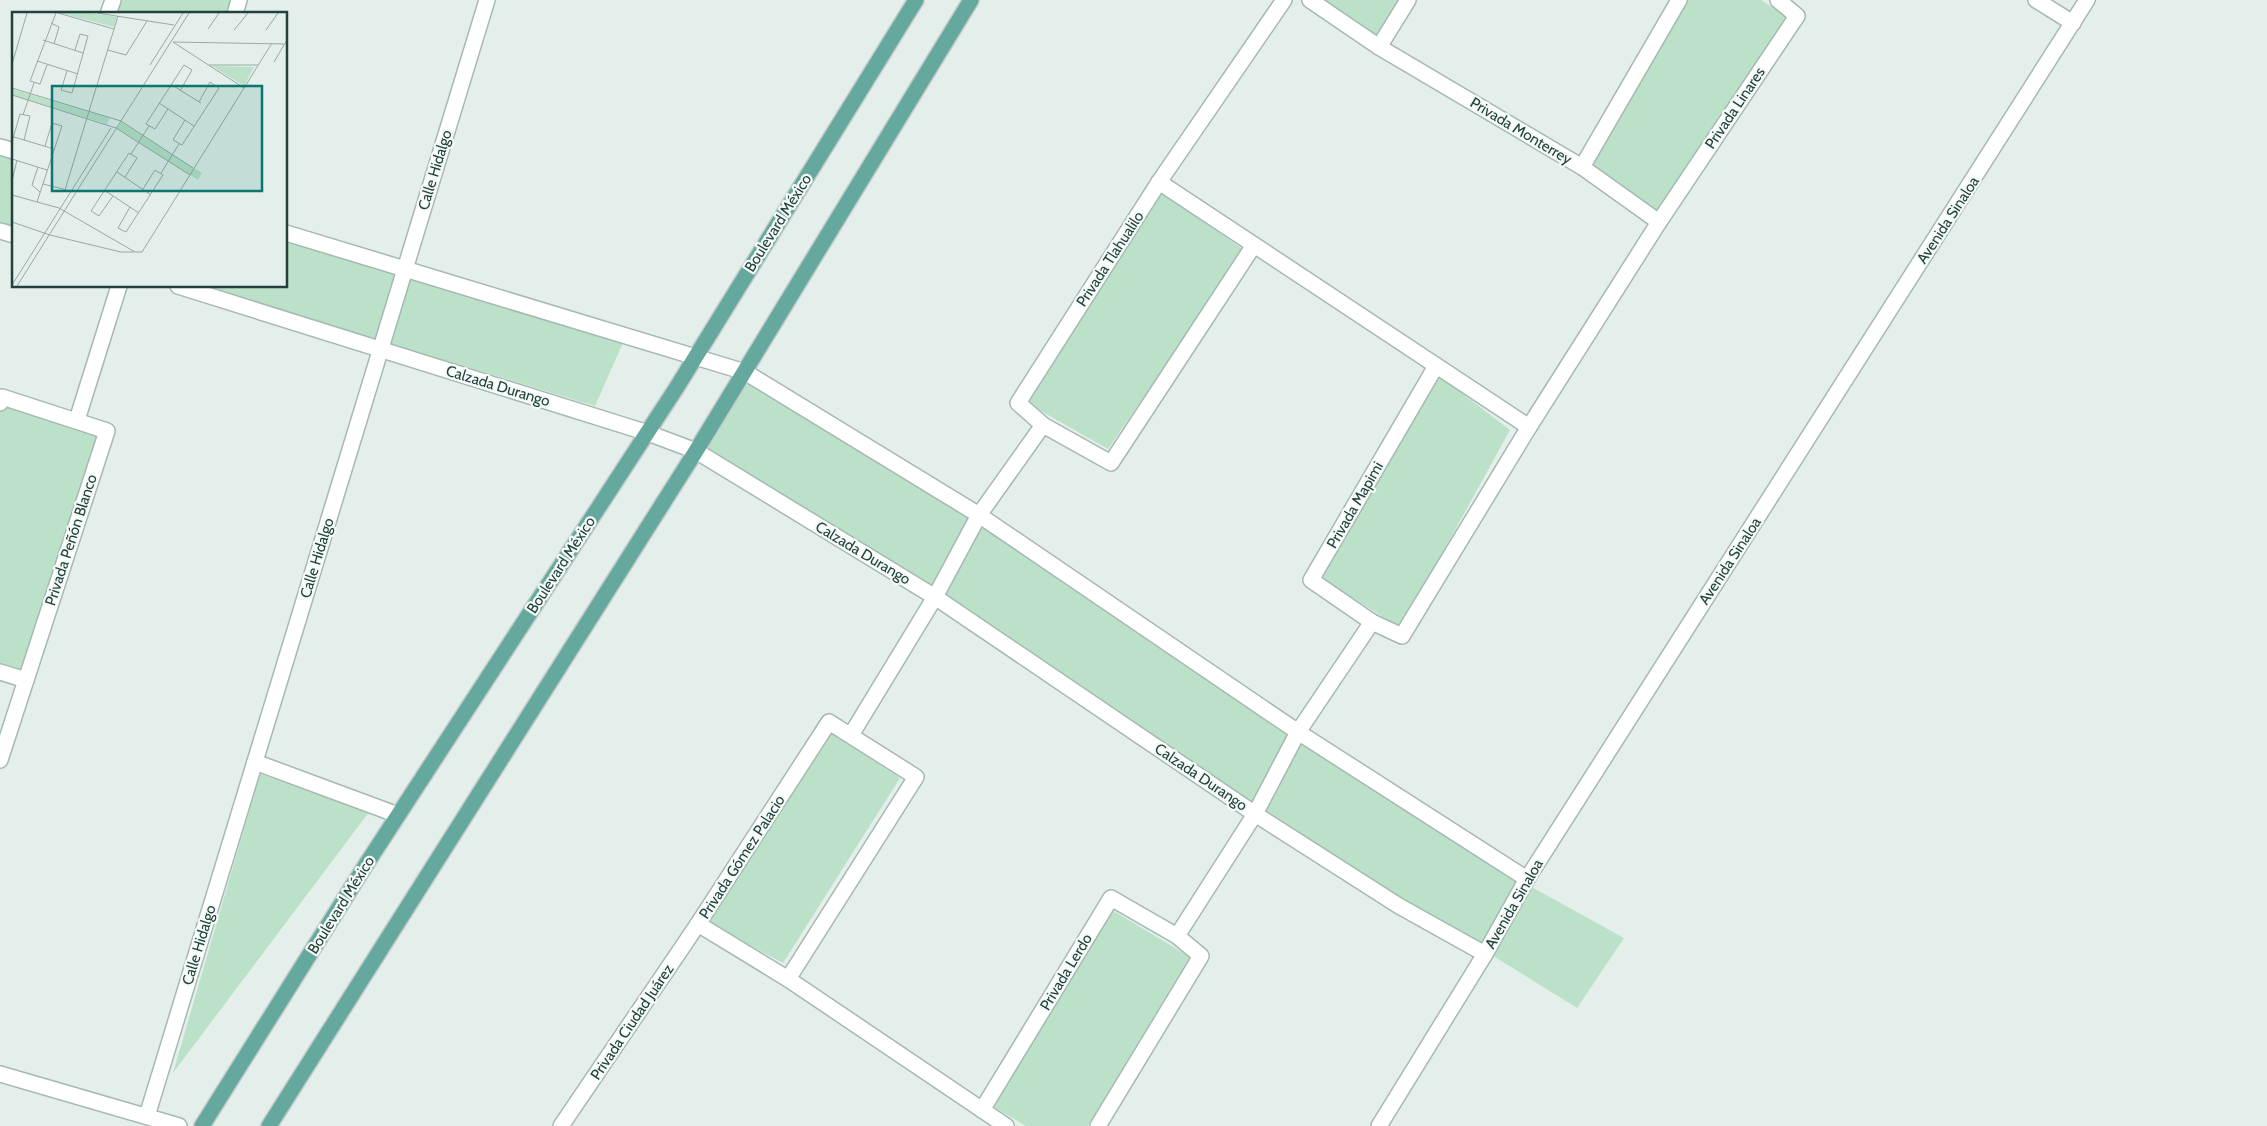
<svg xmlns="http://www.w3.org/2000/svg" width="2267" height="1126" viewBox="0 0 2267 1126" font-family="Cabin,sans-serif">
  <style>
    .green { fill: #bbe1c9 }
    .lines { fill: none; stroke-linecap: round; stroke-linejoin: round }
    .minor-casing { stroke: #a6b8b3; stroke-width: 18 }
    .major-casing { stroke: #c1cac8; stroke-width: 18 }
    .minor { stroke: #fff; stroke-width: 15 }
    .major { stroke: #65a89d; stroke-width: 15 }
    .labels { text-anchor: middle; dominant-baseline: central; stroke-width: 4.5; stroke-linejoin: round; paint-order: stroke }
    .street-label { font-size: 15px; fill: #21423c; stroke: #f5faf8 }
    .inset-road { fill: none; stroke: #96aaa5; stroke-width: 1 }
    .view { fill: #0f766e; fill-opacity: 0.15; stroke: #0f766e; stroke-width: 2.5 }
    .inset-edge { fill: none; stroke: #21423c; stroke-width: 2.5 }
  </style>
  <rect width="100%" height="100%" fill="#e4efeb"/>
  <g class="green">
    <path d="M 118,0 L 234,0 L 230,14 L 113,14 Z"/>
    <path d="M 1319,0 L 1401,0 L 1377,39 Z"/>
    <path d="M 1686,0 L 1761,0 L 1791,19 L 1658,213 L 1591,167 Z"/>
    <path d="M 0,155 L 14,159 L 14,228 L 0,223 Z"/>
    <path d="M 1159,191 L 1244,250 L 1108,449 L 1025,402 Z"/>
    <path d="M 286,241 L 623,343 L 595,406 L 201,286 L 286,286 Z"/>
    <path d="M 1438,375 L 1510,430 L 1401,628 L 1319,577 Z"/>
    <path d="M 747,381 L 984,525 L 1519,880 L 1624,938 L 1577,1008 L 1250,805 L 704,450 Z"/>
    <path d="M 3,402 L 100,435 L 23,675 L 0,668 L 0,412 Z"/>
    <path d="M 832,734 L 900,778 L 783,963 L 708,923 Z"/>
    <path d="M 260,774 L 369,812 L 173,1073 Z"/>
    <path d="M 1112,910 L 1190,957 L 1088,1126 L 1026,1126 L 994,1107 Z"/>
  </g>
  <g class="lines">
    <defs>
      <g id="minor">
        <path d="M 1310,0 L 1379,47 L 1582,167 L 1659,222"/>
        <path d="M 2036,0 L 2073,23"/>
        <path d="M 108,14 L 113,0"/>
        <path d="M 235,14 L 239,0"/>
        <path d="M 1379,47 L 1408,0"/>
        <path d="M 0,147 L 14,151"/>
        <path d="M 1582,167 L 1679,0"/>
        <path d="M 1159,182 L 1529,427"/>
        <path d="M 0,231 L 14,235"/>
        <path d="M 286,233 L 745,372 L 979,515 L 1298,732 L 1527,879"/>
        <path d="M 1254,245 L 1111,463 L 1043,425 L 1018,403 L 1159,182 L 1284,0"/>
        <path d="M 178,286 L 648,433 L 696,451 L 935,597 L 1255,814 L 1399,906 L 1485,954"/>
        <path d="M 1436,366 L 1311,580 L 1372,622 L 1402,636 L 1529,427 L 1659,222 L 1797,16 L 1778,0"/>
        <path d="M 0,403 L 2,397 L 107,431 L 0,760"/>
        <path d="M 77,420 L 119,286"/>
        <path d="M 0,672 L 26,680"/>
        <path d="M 851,735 L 935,597 L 979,515 L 1043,425"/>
        <path d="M 255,762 L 398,815"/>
        <path d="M 698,924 L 788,979 L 1006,1126"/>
        <path d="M 1177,936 L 1255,814 L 1298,732 L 1372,622"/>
        <path d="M 0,1074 L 179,1126"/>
        <path d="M 982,1110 L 1111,898 L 1177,936 L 1201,956 L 1098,1126"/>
        <path d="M 147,1116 L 487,0"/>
        <path d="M 561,1126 L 698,924 L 829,722 L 916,777 L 788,979"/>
        <path d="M 1379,1126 L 1485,954 L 1527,879 L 2087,0"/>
      </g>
      <g id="major">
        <path d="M 202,1126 L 367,863 L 677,387 L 916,0"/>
        <path d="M 269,1126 L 696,451 L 971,0"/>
      </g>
    </defs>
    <use href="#minor" class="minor-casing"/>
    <use href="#major" class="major-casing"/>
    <use href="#minor" class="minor"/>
    <use href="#major" class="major"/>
  </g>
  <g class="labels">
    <g class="street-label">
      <text transform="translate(1735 108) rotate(-56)">Privada Linares</text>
      <text transform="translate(1521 131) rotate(31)">Privada Monterrey</text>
      <text transform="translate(435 170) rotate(-73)">Calle Hidalgo</text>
      <text transform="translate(1948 220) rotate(-57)">Avenida Sinaloa</text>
      <text transform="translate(778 223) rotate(-58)">Boulevard México</text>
      <text transform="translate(1110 259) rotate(-57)">Privada Tlahualilo</text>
      <text transform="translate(498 386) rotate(17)">Calzada Durango</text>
      <text transform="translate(1355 505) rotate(-60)">Privada Mapimi</text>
      <text transform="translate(71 540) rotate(-72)">Privada Peñón Blanco</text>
      <text transform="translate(863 553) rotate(31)">Calzada Durango</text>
      <text transform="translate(317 558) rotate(-73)">Calle Hidalgo</text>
      <text transform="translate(1730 561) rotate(-57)">Avenida Sinaloa</text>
      <text transform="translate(561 565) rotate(-57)">Boulevard México</text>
      <text transform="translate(1201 777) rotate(34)">Calzada Durango</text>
      <text transform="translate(742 857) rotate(-57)">Privada Gómez Palacio</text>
      <text transform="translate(1514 904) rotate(-60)">Avenida Sinaloa</text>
      <text transform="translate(341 905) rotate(-58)">Boulevard México</text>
      <text transform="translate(199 945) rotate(-73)">Calle Hidalgo</text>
      <text transform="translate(1066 972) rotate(-59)">Privada Lerdo</text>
      <text transform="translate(632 1022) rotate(-56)">Privada Ciudad Juárez</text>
    </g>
  </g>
  <g transform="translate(12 12)">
    <rect width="275" height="275" fill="#e4efeb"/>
    <path d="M 49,1 L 80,1 L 105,5 L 102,15 ZM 200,54 L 242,55 L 232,74 ZM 0,77 L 98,106 L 95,112 L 0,83 ZM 109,110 L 190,161 L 186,168 L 105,116 Z" fill="#bbe1c9"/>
    <path class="inset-road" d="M 46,1 L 102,17M 85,1 L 162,13M 39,11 L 47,15 L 42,32M 196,17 L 207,1M 222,18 L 236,1M 254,18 L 266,1M 31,28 L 71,41M 161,30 L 272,32M 161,30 L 232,76M 96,38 L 114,43 L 135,9M 25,49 L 66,62M 262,50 L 275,28M 0,52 L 15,1M 35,53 L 28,72 L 18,69 L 44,1M 138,53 L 171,1M 197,53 L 246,53M 55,59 L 49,78 L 60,81 L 76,24 L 68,22 L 63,38M 160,73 L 189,91M 0,76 L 109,109 L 181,156M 0,83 L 104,116 L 178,163M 147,91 L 182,114M 156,97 L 143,117 L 134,112 L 172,53 L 180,58 L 168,79M 11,103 L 22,71M 173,108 L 161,128 L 170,133 L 207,76 L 198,70 L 187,90M 2,125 L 42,137M 0,130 L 8,102 L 18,104 L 12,128M 119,142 L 137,114M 0,147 L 35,158M 26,155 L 20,173 L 28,180M 105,160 L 139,183M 149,161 L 167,132M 0,169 L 5,148M 31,172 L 55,178M 53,178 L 106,4M 92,178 L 127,201M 0,183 L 47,196 L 123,240 L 130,240 L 260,31M 101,184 L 87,204 L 79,199 L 117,141 L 125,146 L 113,165M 25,190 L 50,114 L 40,111 L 33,134M 118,195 L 106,216 L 114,220 L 151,163 L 143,158 L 131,177M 0,210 L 38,223 L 109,240 L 122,240M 0,273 L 99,116M 5,274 L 177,1"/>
    <path class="view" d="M 40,74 L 250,74 L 250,179 L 40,179 Z"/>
    <rect width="275" height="275" class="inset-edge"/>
  </g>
</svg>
